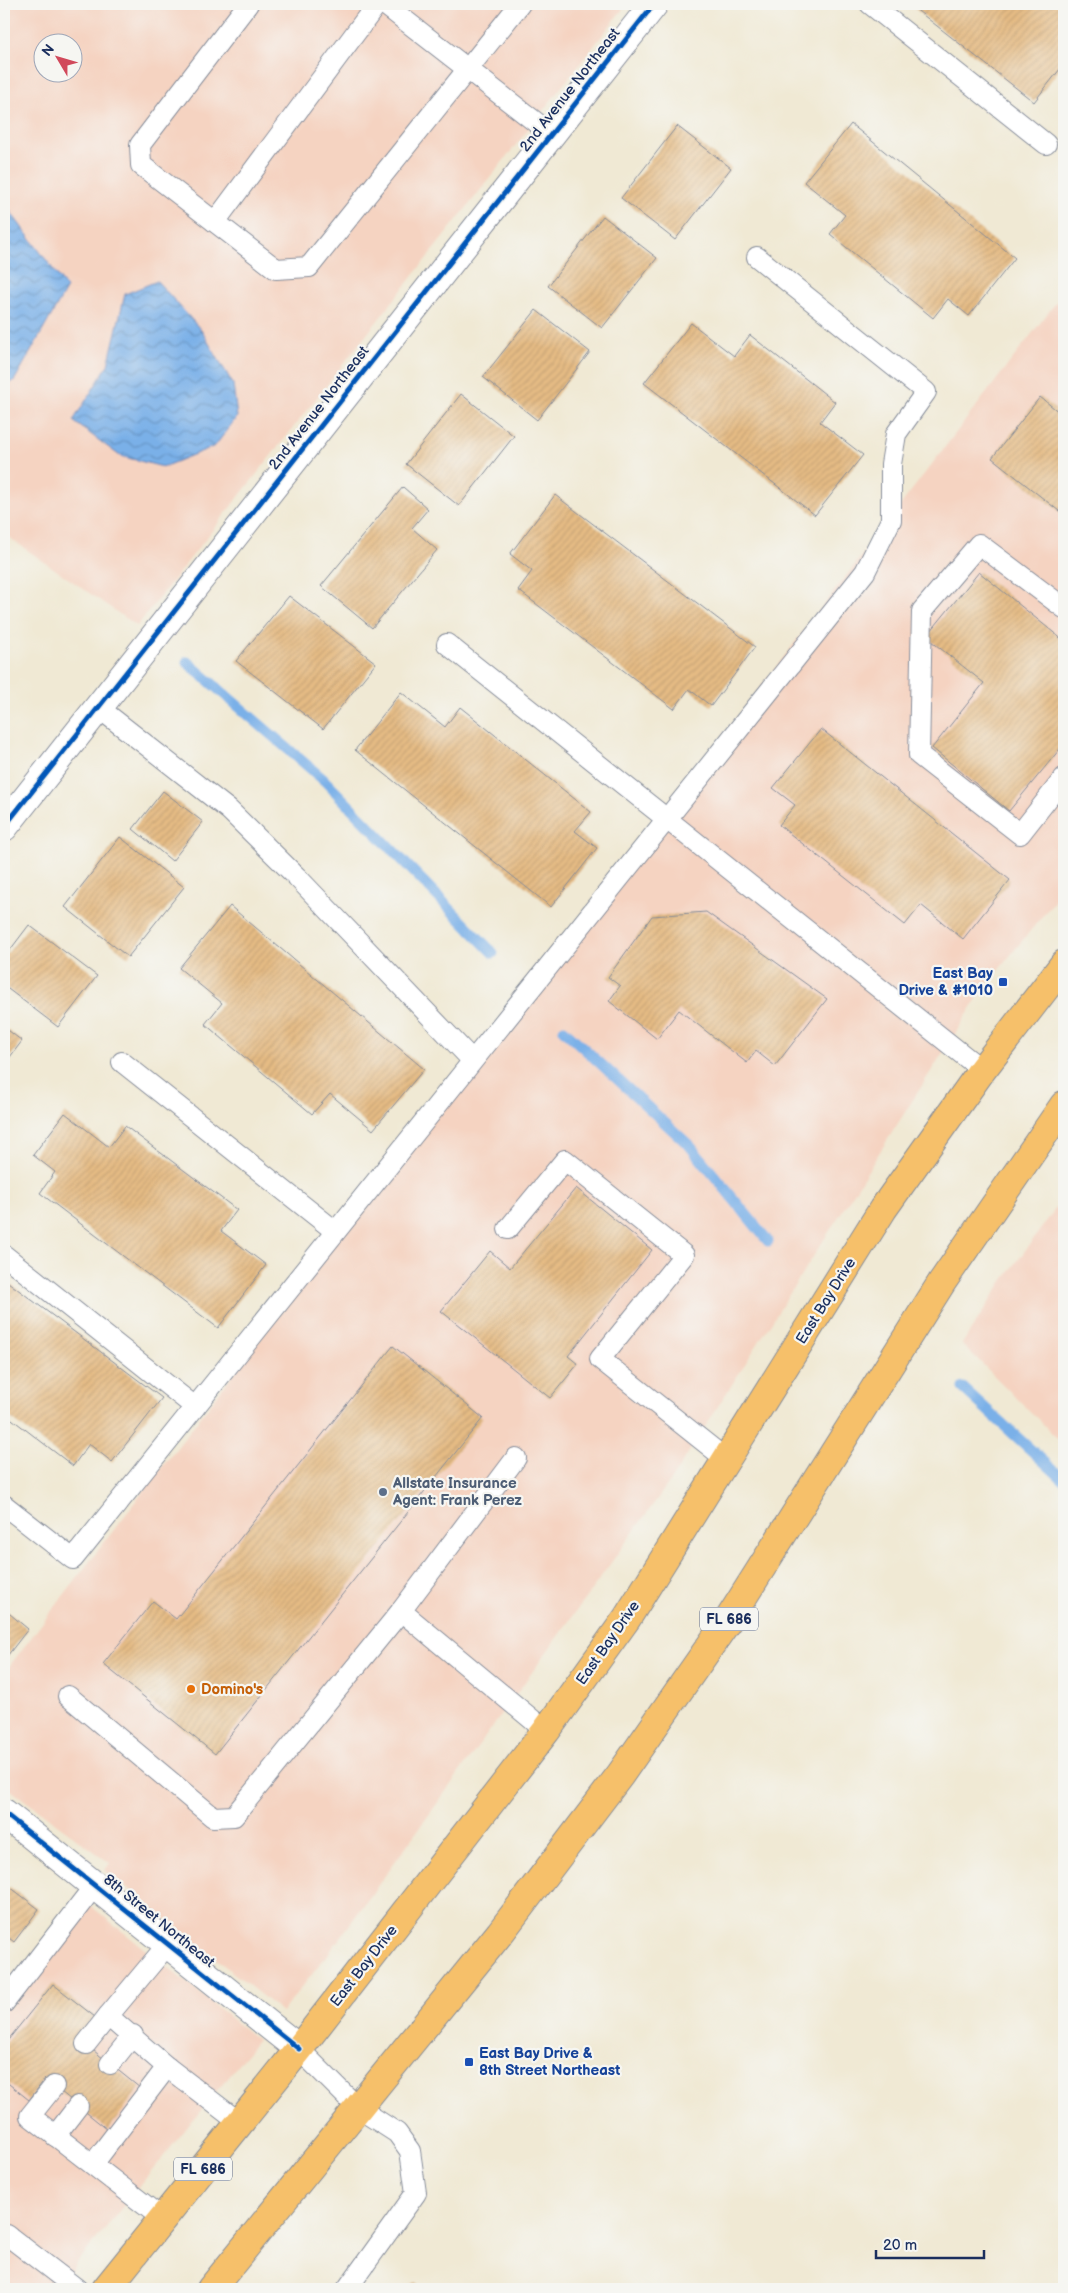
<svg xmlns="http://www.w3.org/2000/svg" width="1068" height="2293" viewBox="0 0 1068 2293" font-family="'Balsamiq Sans',sans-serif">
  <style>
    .built { fill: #f5d3c1; fill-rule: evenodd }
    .water { fill: url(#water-waves); stroke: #4a70a3 }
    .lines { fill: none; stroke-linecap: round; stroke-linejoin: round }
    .stream { stroke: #7ab0e8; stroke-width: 11 }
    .building { fill: url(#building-hatch) }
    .service-casing { stroke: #868c99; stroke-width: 22 }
    .minor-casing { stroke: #868c99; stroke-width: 30 }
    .primary-casing { stroke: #868c99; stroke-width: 30 }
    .service { stroke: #fff; stroke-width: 20 }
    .minor { stroke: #fff; stroke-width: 28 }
    .primary { stroke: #f6c06b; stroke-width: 28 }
    .cycleway-casing { stroke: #f6f6f2; stroke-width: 8 }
    .cycleway { stroke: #0057b8; stroke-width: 5 }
    .transit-dot { fill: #1a4fb4; stroke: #f6f6f2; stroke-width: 2 }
    .service-dot { fill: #5c6f8a; stroke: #f6f6f2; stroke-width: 2 }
    .food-dot { fill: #e8710a; stroke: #f6f6f2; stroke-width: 2 }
    .labels { text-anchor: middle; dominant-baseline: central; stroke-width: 4.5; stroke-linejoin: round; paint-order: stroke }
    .shield { fill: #f6f6f2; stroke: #5d6b8a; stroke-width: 1 }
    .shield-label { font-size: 14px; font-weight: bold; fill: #1b2f5e }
    .street-label { font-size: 15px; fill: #1b2f5e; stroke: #f6f6f2 }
    .transit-label { font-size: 15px; font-weight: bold; fill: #164399; stroke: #f6f6f2; text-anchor: end }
    .service-label { font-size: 15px; font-weight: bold; fill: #4e5e75; stroke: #f6f6f2; text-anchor: start }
    .food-label { font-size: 15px; font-weight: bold; fill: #c56008; stroke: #f6f6f2; text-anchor: start }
  </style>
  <defs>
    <pattern id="water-waves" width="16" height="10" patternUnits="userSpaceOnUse" patternTransform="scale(1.25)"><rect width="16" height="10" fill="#7ab0e8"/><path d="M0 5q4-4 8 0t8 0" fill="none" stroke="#6390bf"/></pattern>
    <pattern id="building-hatch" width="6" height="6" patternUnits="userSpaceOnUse" patternTransform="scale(1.25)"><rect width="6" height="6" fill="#e5bb84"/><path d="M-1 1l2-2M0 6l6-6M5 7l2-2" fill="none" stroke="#c4a174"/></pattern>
  </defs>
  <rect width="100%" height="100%" fill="#f6f6f2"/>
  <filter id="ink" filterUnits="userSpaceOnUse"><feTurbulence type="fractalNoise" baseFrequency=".02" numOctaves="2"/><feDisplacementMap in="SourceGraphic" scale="10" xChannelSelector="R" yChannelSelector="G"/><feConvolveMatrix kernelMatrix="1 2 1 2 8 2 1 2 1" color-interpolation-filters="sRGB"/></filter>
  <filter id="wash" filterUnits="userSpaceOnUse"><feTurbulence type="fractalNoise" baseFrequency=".0096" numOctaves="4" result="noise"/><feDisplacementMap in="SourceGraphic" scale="20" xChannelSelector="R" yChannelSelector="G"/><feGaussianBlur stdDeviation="1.12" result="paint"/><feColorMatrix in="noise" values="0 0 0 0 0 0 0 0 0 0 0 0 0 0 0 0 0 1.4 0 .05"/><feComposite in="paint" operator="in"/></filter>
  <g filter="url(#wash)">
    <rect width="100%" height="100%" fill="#f0e9d4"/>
    <g class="built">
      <path d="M 4,4 L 627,4 L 137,626 L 4,534 L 4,386 L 14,381 L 67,288 L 9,210 L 4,188 ZM 42,42 L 72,42 L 72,72 L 42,72 ZM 108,365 L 120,456 L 73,421 Z"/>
      <path d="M 1064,292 L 1064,889 L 984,988 L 673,1477 L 329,1953 L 282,2012 L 105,1870 L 110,1863 L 4,1785 L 4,1673 Z"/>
      <path d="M 1064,1197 L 1064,1445 L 962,1344 L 1003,1281 Z"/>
      <path d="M 82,1899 L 258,2040 L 56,2289 L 4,2289 L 4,1995 Z"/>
    </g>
    <g class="water">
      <path d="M 4,188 L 9,210 L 67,288 L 14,381 L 4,386 Z"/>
      <path d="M 157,281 L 201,330 L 233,384 L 237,417 L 215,446 L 163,467 L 120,456 L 73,421 L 108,365 L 125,294 Z"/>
    </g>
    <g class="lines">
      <g class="stream">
        <path d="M 187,662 L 324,780 L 493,953"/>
        <path d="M 564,1030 L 690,1146 L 768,1241"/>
        <path d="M 963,1388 L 1064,1480"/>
      </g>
    </g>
    <g id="blocks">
      <g class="building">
        <path d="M 909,4 L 1064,4 L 1064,64 L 1034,102 Z"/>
        <path d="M 851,124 L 1015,258 L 969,316 L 948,299 L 933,318 L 830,234 L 845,215 L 804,182 Z"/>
        <path d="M 677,126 L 731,168 L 675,240 L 621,198 Z"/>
        <path d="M 603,216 L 657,258 L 602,328 L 548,286 Z"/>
        <path d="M 536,310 L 590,352 L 537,420 L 483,377 Z"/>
        <path d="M 691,323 L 734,356 L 750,335 L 835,402 L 820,422 L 863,455 L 815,515 L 644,383 Z"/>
        <path d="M 461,394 L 514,436 L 459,506 L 406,464 Z"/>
        <path d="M 1040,397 L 1064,416 L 1064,515 L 992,458 Z"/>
        <path d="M 403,487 L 428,509 L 412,528 L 437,550 L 372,628 L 321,586 Z"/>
        <path d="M 555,495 L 755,647 L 711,706 L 689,689 L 674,709 L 518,590 L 532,571 L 510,554 Z"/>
        <path d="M 979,572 L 1064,641 L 1064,744 L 1009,811 L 932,748 L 984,683 L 926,637 Z"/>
        <path d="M 289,596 L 376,663 L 323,729 L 236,661 Z"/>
        <path d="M 401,692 L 445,727 L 460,707 L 591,812 L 575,831 L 597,848 L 551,907 L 355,750 Z"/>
        <path d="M 821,729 L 1010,880 L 963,939 L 921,905 L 905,925 L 779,825 L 795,805 L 773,788 Z"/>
        <path d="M 163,791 L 203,822 L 172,861 L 133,829 Z"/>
        <path d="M 120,837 L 184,887 L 128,957 L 65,907 Z"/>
        <path d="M 230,906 L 424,1069 L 373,1130 L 330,1094 L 312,1114 L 205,1024 L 222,1003 L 179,968 Z"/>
        <path d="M 706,912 L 827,999 L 775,1066 L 756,1051 L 747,1063 L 679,1010 L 657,1039 L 609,1001 L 620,986 L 608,977 L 652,916 Z"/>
        <path d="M 29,925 L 97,976 L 58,1027 L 4,986 L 4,958 Z"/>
        <path d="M 4,1027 L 22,1041 L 4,1065 Z"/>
        <path d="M 65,1113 L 109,1147 L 125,1126 L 237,1210 L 221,1231 L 266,1265 L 218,1328 L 40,1193 L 55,1172 L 33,1155 Z"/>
        <path d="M 576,1188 L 652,1250 L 568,1356 L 578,1364 L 550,1398 L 441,1311 L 490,1251 L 510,1268 Z"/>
        <path d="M 4,1279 L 162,1398 L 112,1462 L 89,1444 L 73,1466 L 4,1413 Z"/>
        <path d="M 393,1346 L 483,1418 L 215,1754 L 103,1664 L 153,1601 L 176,1619 Z"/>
        <path d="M 4,1609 L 28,1629 L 4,1660 Z"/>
        <path d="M 10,1887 L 39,1909 L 14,1942 L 4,1934 L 4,1895 Z"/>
        <path d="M 53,1984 L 95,2017 L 78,2038 L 140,2088 L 108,2130 L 45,2079 L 29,2100 L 4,2080 L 4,2045 Z"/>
        <path d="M 417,2283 L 419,2289 L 398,2289 Z"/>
      </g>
    </g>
  </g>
  <g filter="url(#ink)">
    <use href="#blocks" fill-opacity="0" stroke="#868c99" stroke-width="1"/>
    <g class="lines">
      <defs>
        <g id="service">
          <path d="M 248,4 L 140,145 L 141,165 L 276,269 L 309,267 L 520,4"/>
          <path d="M 384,4 L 551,134"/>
          <path d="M 870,4 L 1046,144"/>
          <path d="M 215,222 L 377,4"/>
          <path d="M 1064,608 L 979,544 L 922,611 L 919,755 L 1020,834 L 1064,778"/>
          <path d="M 447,644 L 982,1070"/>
          <path d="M 99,708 L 229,810 L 297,877 L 472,1060"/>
          <path d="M 122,1062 L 335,1231"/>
          <path d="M 508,1229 L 565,1160 L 684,1255 L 600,1359 L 727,1460"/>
          <path d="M 4,1255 L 195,1407"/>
          <path d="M 516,1458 L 401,1611 L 546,1731"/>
          <path d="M 4,1505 L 73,1559 L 865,572 L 891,520 L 891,464 L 896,434 L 926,392 L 757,257"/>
          <path d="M 68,1696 L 213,1817 L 234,1816 L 401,1611"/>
          <path d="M 168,1944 L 108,2016 L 167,2067 L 240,2123"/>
          <path d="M 4,2003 L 95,1885"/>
          <path d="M 86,2044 L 108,2016"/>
          <path d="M 299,2049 L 358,2108 L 397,2133 L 410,2151 L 416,2193 L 347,2289"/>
          <path d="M 110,2064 L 133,2035"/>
          <path d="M 54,2086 L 30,2116 L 163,2219"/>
          <path d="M 55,2136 L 78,2106"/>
          <path d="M 93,2164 L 167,2067"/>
          <path d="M 7,2235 L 77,2289"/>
        </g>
        <g id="minor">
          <path d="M 4,827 L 654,4"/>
          <path d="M 4,1813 L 299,2049"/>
        </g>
        <g id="primary">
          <path d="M 106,2289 L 299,2049 L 546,1731 L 627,1618 L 883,1209 L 982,1070 L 1064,964"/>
          <path d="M 211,2289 L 500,1933 L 620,1775 L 731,1616 L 942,1282 L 1064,1105"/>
        </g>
      </defs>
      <use href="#service" class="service-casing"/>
      <use href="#minor" class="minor-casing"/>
      <use href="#primary" class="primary-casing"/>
      <use href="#service" class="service"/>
      <use href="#minor" class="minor"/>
      <use href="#primary" class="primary"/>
      <defs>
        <g id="cycleway">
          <path d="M 4,827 L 654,4"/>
          <path d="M 4,1813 L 299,2049"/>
        </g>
      </defs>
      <use href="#cycleway" class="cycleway-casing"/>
      <use href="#cycleway" class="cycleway"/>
    </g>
  </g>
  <g class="transit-dot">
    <rect x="998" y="977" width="10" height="10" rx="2.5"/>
    <rect x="464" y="2057" width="10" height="10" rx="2.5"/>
  </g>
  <circle class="service-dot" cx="383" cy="1492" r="5"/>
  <circle class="food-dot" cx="191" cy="1689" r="5"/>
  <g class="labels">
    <g class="shield">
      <rect x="700" y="1607.5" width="58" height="23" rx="4"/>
      <rect x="174" y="2157.5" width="58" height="23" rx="4"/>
    </g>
    <g class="shield-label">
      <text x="729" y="1619">FL 686</text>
      <text x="203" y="2169">FL 686</text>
    </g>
    <g class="street-label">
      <text transform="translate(570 90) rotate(-52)">2nd Avenue Northeast</text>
      <text transform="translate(319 408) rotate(-52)">2nd Avenue Northeast</text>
      <text transform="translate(826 1301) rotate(-58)">East Bay Drive</text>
      <text transform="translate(608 1643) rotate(-55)">East Bay Drive</text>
      <text transform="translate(159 1921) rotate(39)">8th Street Northeast</text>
      <text transform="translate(364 1966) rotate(-52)">East Bay Drive</text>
    </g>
    <g class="transit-label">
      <text x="993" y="973">East Bay<tspan x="993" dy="17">Drive &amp; #1010</tspan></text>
      <text x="479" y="2053" text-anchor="start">East Bay Drive &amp;<tspan x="479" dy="17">8th Street Northeast</tspan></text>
    </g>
    <g class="service-label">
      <text x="393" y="1483">Allstate Insurance<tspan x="393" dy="17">Agent: Frank Perez</tspan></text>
    </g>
    <g class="food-label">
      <text x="201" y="1689">Domino's</text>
    </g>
  </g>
  <rect width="1068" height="2293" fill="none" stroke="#f6f6f2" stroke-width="20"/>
  <g transform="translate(58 58) rotate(308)"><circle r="24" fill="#f6f6f2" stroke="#9ea6b7"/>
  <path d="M0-4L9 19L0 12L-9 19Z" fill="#d1495b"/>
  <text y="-8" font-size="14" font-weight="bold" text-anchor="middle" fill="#1b2f5e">N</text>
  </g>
  <path d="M876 2250v8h108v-8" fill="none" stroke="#1b2f5e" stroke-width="2.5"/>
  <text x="883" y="2250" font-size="15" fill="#1b2f5e" stroke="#f6f6f2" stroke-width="4" paint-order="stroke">20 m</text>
</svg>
